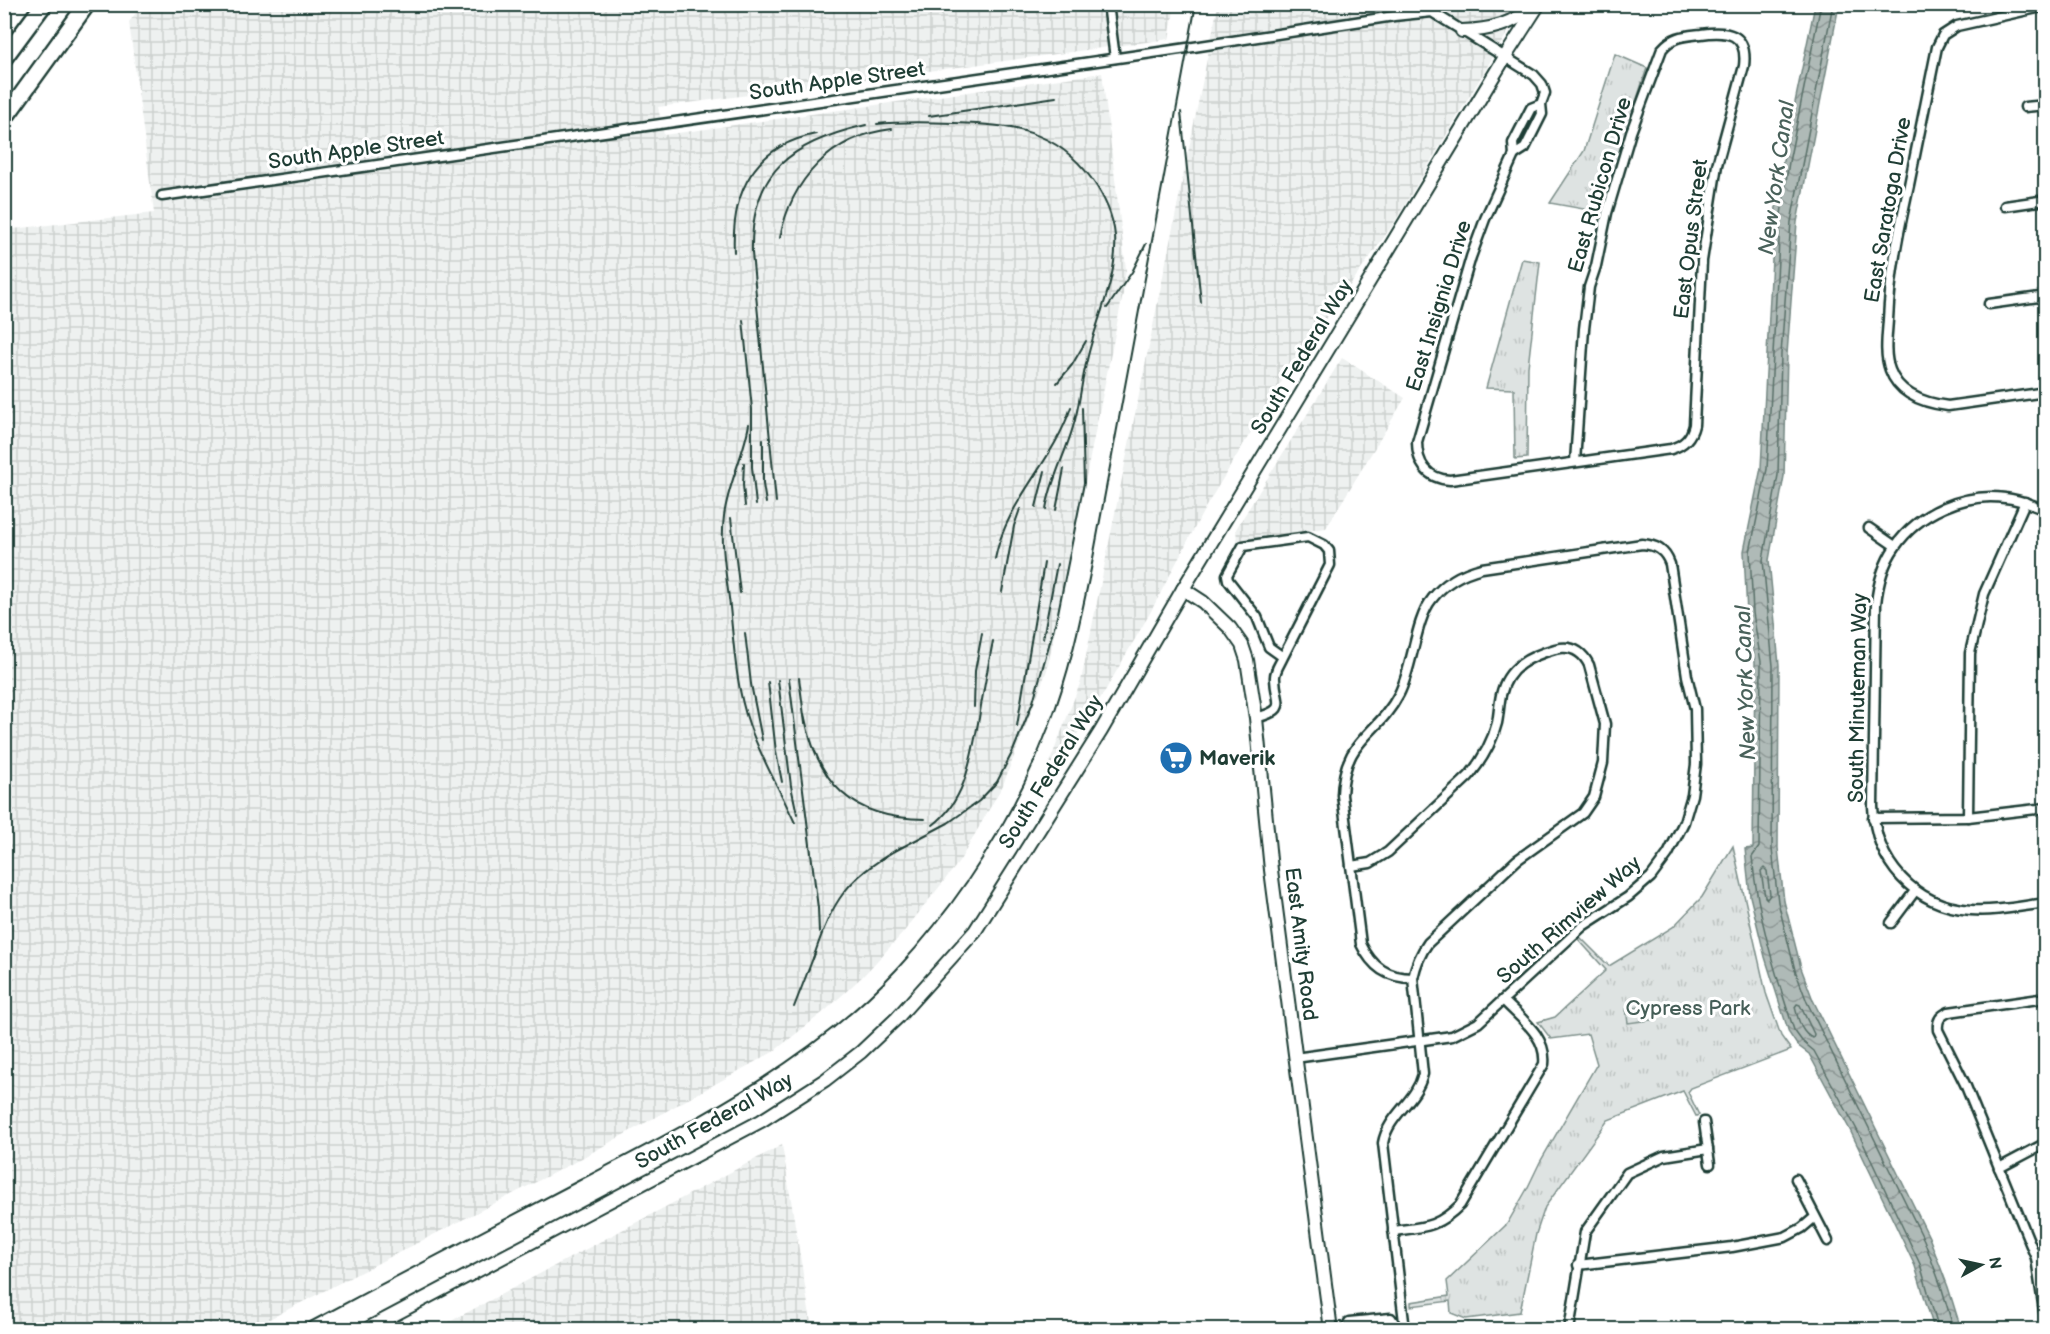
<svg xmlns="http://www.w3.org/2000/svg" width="2050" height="1334" viewBox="0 0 2050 1334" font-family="'Balsamiq Sans',sans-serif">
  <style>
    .industrial { fill: url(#industrial-grid) }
    .grass { fill: url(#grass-tufts); stroke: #7e908b; stroke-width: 1.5 }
    .pitch { fill: #dee3e2; stroke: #7e908b; stroke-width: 1.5 }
    .water { fill: url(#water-waves); stroke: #758883; stroke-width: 1.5 }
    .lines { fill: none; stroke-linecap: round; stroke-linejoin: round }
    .shore { stroke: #596f68; stroke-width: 1.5 }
    .street-casing { stroke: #1f3d34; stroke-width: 13 }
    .secondary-casing { stroke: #1f3d34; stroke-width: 16 }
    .highway-casing { stroke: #1f3d34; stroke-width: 20 }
    .street { stroke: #fff; stroke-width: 8 }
    .secondary { stroke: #fff; stroke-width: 12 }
    .highway { stroke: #fff; stroke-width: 15 }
    .rail { stroke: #1f3d34; stroke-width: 2 }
    .labels { text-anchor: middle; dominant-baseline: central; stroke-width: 6; stroke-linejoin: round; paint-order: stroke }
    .street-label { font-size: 21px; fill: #1f3d34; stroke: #fff }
    .poi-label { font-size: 21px; font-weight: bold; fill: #1f3d34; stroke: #fff; text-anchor: start }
    .park-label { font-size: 21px; fill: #455e57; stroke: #fff }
    .water-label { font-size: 22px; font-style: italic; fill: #4a625b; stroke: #fff }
  </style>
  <defs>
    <pattern id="industrial-grid" width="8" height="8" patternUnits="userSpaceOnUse" patternTransform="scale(1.5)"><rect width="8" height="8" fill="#eef1f0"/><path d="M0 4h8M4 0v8" fill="none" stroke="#ccd0ce"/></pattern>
    <pattern id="grass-tufts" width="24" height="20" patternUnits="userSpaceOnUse" patternTransform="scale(1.5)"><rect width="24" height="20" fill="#dee3e2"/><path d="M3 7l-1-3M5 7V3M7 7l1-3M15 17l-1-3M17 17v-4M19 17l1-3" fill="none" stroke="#bec4c2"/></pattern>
    <pattern id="water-waves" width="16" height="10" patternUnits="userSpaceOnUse" patternTransform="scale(1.5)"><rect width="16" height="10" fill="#afbab7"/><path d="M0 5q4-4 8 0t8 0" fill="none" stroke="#8e9896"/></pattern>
  </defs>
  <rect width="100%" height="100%" fill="#fff"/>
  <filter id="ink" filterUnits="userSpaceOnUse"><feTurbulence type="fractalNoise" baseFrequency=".0167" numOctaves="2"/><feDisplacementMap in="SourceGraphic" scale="12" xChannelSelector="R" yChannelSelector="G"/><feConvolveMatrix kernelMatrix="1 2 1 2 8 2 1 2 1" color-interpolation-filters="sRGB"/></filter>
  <g filter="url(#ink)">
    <g class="industrial">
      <path d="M 142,5 L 1175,5 L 1169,39 L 658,107 L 664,135 L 1102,73 L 1126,269 L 1123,294 L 1047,670 L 1003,785 L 959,862 L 902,934 L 863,976 L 826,1010 L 773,1052 L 571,1164 L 250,1329 L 5,1329 L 4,230 L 154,213 L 129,22 Z"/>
      <path d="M 1218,5 L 1524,5 L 1392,226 L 1280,384 L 1205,508 L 1150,613 L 1105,691 L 1035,800 L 1081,681 Z"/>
      <path d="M 1342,358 L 1405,398 L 1326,528 L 1237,541 L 1236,529 Z"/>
      <path d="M 782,1145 L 812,1329 L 436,1329 Z"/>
    </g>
    <g class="grass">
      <path d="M 1615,54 L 1647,68 L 1600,212 L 1550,203 L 1584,151 Z"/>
      <path d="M 1522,259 L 1540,262 L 1528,367 L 1527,458 L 1515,459 L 1514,389 L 1486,388 Z"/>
      <path d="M 1733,846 L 1766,993 L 1781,1036 L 1791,1050 L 1691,1088 L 1688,1092 L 1699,1115 L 1696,1116 L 1683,1091 L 1608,1120 L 1545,1207 L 1536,1234 L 1520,1312 L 1466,1319 L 1451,1313 L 1450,1301 L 1411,1306 L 1411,1302 L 1449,1296 L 1447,1281 L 1507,1224 L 1527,1189 L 1540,1162 L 1597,1064 L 1588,1034 L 1551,1039 L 1538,1022 L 1555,1017 L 1606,970 L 1578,939 L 1580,937 L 1609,966 L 1673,927 L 1702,897 Z"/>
    </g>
    <path class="pitch" d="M 1655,1005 L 1657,1019 L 1628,1023 L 1626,1009 Z"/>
    <path class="water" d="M 1815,5 L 1839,5 L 1797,222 L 1787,354 L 1784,476 L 1769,560 L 1779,665 L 1778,848 L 1784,901 L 1801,968 L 1813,1000 L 1929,1237 L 1948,1287 L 1961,1329 L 1934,1329 L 1915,1266 L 1850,1130 L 1809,1054 L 1797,1045 L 1789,1033 L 1765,957 L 1750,896 L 1745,849 L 1753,848 L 1755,662 L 1747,614 L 1744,551 L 1761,468 L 1774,221 L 1783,161 Z"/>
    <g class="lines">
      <g class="shore">
        <path d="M 1821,4 L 1789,162 L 1780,221 L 1767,469 L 1750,552 L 1753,613 L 1761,662 L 1759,847 L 1752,857 C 1758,917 1775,973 1794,1030 L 1802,1041 L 1814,1051 L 1856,1128 L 1920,1264 L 1939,1330"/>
        <path d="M 1833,4 L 1791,222 L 1781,354 L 1778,475 L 1763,560 L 1773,666 L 1772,849 L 1778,902 L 1795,970 L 1807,1002 L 1924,1240 L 1942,1289 L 1954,1330"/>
        <path d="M 1764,868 L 1767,871 L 1770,895 L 1767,899 L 1765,897 L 1761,871 Z"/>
        <path d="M 1797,1004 L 1800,1005 L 1814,1034 L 1813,1038 C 1801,1034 1798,1018 1795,1007 Z"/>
      </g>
      <defs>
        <g id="street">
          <path d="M 1108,4 L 1115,58"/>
          <path d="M 2046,6 L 1957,26 L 1943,35 L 1937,47 C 1928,93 1918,139 1909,185 C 1899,230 1890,274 1888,320 C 1887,336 1884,354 1890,370 C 1899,395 1924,403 1948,406 L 2046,392"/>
          <path d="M 2025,107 L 2046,105"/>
          <path d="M 1514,155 L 1485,219 L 1471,257 L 1417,442 C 1417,463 1427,479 1450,480 L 1671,449 C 1684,445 1691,438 1694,425 L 1702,261 L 1717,165 L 1744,66 C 1748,33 1727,30 1701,34 C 1684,36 1673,36 1662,49 L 1631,132 L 1607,213 L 1596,266 L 1589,287 L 1584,329 L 1575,462"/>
          <path d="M 162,196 L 1187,48 L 1394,16 L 1432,12 L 1505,57 L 1534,75 L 1542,84 L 1545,93 L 1541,104 L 1542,114 L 1525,148 L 1514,155 L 1513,143 L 1531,108 L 1541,104"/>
          <path d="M 2005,206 L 2046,200"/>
          <path d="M 1989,304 L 2046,296"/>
          <path d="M 2046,510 C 2032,505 2019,499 2005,498 C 1965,492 1918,513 1895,547 C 1883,564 1878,584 1876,604 L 1873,806 C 1875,862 1914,906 1971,910 C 1996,912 2021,906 2046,903"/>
          <path d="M 1869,528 L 1895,546"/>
          <path d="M 1256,718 C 1289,709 1276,704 1275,679 C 1274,671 1280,664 1283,657 L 1330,565 L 1329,551 L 1324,545 L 1308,537 L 1243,546 L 1227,575 L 1228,580 L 1257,617 L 1269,647 L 1283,657"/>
          <path d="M 1968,817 L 1970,653 L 1984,594 L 2025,502"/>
          <path d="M 1873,818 L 1968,817 L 2046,808"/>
          <path d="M 1351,866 L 1370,863 L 1388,852 L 1469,776 C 1482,760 1492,743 1497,723 C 1499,713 1499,704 1501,695 C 1507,667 1530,656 1555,649 C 1571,645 1582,651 1589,665 L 1605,724 L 1603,763 L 1594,797 L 1583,813 L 1517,860 L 1428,943 C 1420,954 1416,964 1413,978 L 1423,1074 C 1416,1102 1388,1115 1383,1143 L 1405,1330"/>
          <path d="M 1891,923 L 1915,891"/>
          <path d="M 2046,998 L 1949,1012 C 1940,1016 1937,1020 1938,1030 L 1965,1084 L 2036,1258 L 2046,1324"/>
          <path d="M 1295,1058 L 1452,1036 L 1478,1023 L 1583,926 L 1628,897 L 1651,877 L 1668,854 L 1684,822 L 1692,795 L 1696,764 L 1695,709 L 1687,676 L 1670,564 C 1665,550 1656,545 1642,544 L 1482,568 C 1462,573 1445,582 1432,599 C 1415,620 1413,667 1399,694 C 1377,737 1344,737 1342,795 L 1361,944 C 1372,967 1387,978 1413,978"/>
          <path d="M 1704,1122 L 1710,1164"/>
          <path d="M 1999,1168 L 2046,1143"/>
          <path d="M 1796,1179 L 1828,1241"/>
          <path d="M 1393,1231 C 1424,1227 1437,1228 1460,1205 L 1544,1064 C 1547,1036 1521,1019 1503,1000"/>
          <path d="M 1578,1265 L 1732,1247 L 1785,1237 L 1802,1228 L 1815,1217"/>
          <path d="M 1346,1329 L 1349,1322 L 1391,1318 L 1395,1324 L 1393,1330"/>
          <path d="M 1569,1330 L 1585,1232 L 1627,1173 L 1664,1156 L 1708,1149"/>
        </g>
        <g id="secondary">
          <path d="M 1462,31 C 1489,30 1514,25 1534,5"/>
          <path d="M 1183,589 L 1203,602 L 1230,628 L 1242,645 L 1247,660 L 1256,718 L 1271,870 L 1331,1330"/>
          <path d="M 365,1330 L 761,1121 L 825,1080 L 861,1052 L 897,1018 L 975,931 L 1101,731 L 1183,589 L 1505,57 L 1539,4"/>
        </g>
        <g id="highway">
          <path d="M 4,58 L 44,4"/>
          <path d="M 4,119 L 87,4"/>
        </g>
      </defs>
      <use href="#street" class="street-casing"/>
      <use href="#secondary" class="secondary-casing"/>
      <use href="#highway" class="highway-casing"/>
      <use href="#street" class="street"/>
      <use href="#secondary" class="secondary"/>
      <use href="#highway" class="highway"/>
      <g class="rail">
        <path d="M 1181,112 L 1201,302"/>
        <path d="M 929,116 L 1056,97"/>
        <path d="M 877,124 C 903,121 928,122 954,123 C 1011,125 1055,129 1091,178 C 1104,196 1113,214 1115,236 C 1118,279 1096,319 1087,360 C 1081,382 1080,405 1073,427 C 1065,455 1051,480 1046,509"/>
        <path d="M 780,238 C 791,180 831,136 892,129"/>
        <path d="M 734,252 C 731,192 754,146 816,134"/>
        <path d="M 1107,308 L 1132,272 L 1146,244"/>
        <path d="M 743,320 L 752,409 L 752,467 L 756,505"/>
        <path d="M 1057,383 L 1072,365 L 1086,341"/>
        <path d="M 749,424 C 744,455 728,484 724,516 C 720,546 727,578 730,607 C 734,646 736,687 749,724 C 761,758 780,790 795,823"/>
        <path d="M 763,439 L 763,484 L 766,503"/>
        <path d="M 744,463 L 743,485 L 745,506"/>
        <path d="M 776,502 L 752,253 C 750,171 792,142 866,125"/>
        <path d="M 1036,507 L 1045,471"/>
        <path d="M 1056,510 L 1064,469"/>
        <path d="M 731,518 L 740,593"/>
        <path d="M 995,559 C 1006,501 1053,463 1071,407"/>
        <path d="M 1002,592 L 1014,526 L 1020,509"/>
        <path d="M 745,633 L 751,684 L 762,740"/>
        <path d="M 1043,638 L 1057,564"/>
        <path d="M 799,678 L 805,723"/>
        <path d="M 789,679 L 818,908 L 819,932"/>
        <path d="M 778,680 L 791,786 L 797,814"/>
        <path d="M 768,682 L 776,752 L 782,782"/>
        <path d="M 974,707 L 975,671 L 982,633"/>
        <path d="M 804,714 C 818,784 851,819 925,819"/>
        <path d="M 1017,726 L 1044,563"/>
        <path d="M 933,825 C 967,799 971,757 979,718 C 983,692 988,667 993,641"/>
        <path d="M 895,851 L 948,823 L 979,801 L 997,782 L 1013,751 L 1033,702 L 1058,613 L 1084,483 L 1082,408"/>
        <path d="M 813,959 C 833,899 846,879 901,847"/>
        <path d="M 794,1007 L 815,953"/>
        <path d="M 295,1330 C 389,1280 483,1231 578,1181 C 690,1122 808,1064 896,970 C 962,899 1014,816 1049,726 C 1069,675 1080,622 1091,569 L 1196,4"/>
      </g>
    </g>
  </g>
  <defs>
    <symbol id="supermarket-disc" viewBox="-11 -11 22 22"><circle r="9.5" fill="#1f6fb2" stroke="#fff"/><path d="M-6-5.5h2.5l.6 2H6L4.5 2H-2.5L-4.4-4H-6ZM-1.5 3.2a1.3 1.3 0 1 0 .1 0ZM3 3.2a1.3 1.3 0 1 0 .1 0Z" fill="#fff"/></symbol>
  </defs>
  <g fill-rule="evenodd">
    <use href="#supermarket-disc" x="1157" y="739" width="38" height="38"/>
  </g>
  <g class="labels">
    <g class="street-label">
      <text transform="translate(837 81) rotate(-8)">South Apple Street</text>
      <text transform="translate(356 150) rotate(-8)">South Apple Street</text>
      <text transform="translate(1600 185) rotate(-74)">East Rubicon Drive</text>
      <text transform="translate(1888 210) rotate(-80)">East Saratoga Drive</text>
      <text transform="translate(1691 239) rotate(-83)">East Opus Street</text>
      <text transform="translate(1439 306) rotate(-73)">East Insignia Drive</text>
      <text transform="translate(1302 357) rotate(-59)">South Federal Way</text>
      <text transform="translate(1858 698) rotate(-89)">South Minuteman Way</text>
      <text transform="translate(1051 772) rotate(-58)">South Federal Way</text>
      <text transform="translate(1569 920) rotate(-41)">South Rimview Way</text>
      <text transform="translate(1301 944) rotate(83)">East Amity Road</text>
      <text transform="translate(714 1121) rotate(-29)">South Federal Way</text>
    </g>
    <g class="poi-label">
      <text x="1199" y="758">Maverik</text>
    </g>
    <g class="park-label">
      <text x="1688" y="1008">Cypress Park</text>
    </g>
    <g class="water-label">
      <text transform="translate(1777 178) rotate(-82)">New York Canal</text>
      <text transform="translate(1746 683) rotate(-92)">New York Canal</text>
    </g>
  </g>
  <rect width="2050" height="1334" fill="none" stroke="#fff" stroke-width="24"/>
  <rect x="12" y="12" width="2026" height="1310" fill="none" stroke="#1f3d34" stroke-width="2" filter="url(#ink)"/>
  <g transform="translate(1981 1265) rotate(82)" stroke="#ffffff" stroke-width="4.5" paint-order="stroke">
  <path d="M0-4.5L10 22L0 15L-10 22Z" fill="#1f3d34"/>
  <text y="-9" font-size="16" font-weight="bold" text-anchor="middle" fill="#1f3d34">N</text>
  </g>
</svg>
